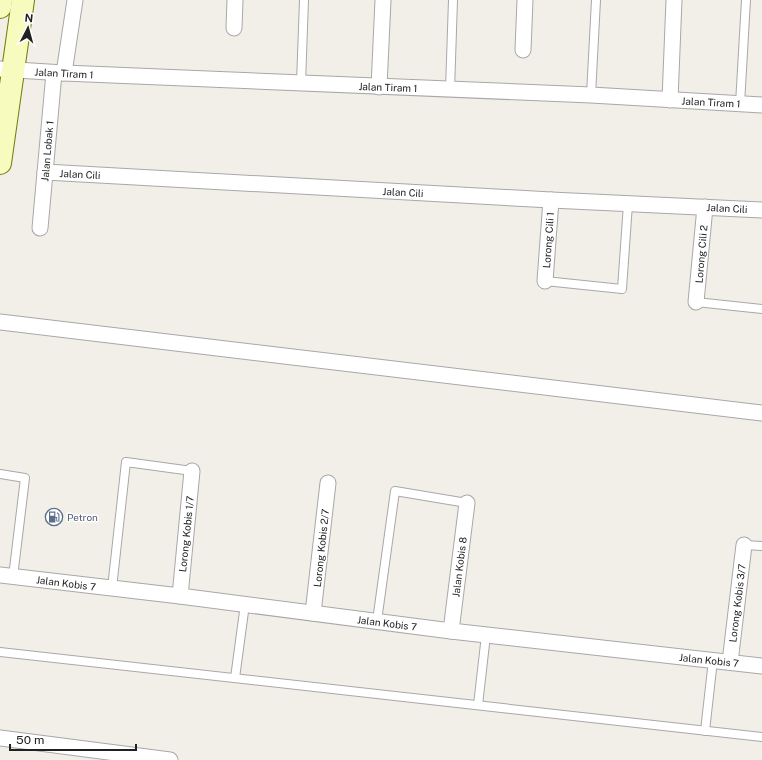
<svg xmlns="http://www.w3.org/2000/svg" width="762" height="760" viewBox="0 0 762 760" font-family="'Public Sans',sans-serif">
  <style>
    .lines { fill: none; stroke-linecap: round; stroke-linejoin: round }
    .lane-casing { stroke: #a8a8a8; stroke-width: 10 }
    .street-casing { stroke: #a8a8a8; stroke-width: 17 }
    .secondary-casing { stroke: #6f7d04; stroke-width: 24 }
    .lane { stroke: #fff; stroke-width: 8 }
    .street { stroke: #fff; stroke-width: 15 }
    .secondary { stroke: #f7fbbd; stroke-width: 22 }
    .labels { text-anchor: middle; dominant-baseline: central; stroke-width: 3; stroke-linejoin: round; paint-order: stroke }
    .street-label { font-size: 10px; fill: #212121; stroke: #fff }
    .service-label { font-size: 10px; fill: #4e5e75; stroke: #fff; text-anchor: start }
  </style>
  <rect width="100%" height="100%" fill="#f2efe8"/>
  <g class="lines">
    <defs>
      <g id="lane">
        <path d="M 301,83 L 304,0"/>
        <path d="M 450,90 L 453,0"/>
        <path d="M 591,95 L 596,0"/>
        <path d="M 740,104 L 746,0"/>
        <path d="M 545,281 L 622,289 L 628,204"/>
        <path d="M 696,302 L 762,309"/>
        <path d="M 0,474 L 25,478 L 13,577"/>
        <path d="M 744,545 L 762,546"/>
        <path d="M 112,588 L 126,462 L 192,471"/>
        <path d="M 377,621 L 395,491 L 467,503"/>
        <path d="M 0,652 L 762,737"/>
        <path d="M 235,678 L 245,604"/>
        <path d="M 478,705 L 486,635"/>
        <path d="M 705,731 L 713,660"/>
      </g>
      <g id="street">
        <path d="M 234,28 L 235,0"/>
        <path d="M 523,50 L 525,0"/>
        <path d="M 0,69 L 64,73 L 591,95 L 762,105"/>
        <path d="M 64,73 L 75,0"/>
        <path d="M 379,87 L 383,0"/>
        <path d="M 670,100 L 674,0"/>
        <path d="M 45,172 L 551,200 L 762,210"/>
        <path d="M 40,228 L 54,73"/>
        <path d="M 545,281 L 551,200"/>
        <path d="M 696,302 L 705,207"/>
        <path d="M 0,322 L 762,413"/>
        <path d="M 0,575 L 180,596 L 451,631 L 762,666"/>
        <path d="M 180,596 L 192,471"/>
        <path d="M 313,613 L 328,483"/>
        <path d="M 451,631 L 467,503"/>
        <path d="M 730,662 L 744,545"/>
        <path d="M 0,738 L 170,760"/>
      </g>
      <g id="secondary">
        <path d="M 0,7 L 1,0"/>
        <path d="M 0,163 L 23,0"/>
      </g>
    </defs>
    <use href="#lane" class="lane-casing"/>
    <use href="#street" class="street-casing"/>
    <use href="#secondary" class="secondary-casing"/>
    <use href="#lane" class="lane"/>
    <use href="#street" class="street"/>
    <use href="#secondary" class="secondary"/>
  </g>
  <defs>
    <symbol id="fuel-ring" viewBox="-11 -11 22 22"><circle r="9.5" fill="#fff" stroke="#5c6f8a" stroke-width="1.5"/><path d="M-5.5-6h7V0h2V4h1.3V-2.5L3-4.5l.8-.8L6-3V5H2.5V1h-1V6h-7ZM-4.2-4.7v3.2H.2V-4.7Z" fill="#5c6f8a"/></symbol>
  </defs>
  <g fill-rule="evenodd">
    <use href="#fuel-ring" x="44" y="507" width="20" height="20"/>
  </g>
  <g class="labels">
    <g class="street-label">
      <text transform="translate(64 73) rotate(3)">Jalan Tiram 1</text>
      <text transform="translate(388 87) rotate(2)">Jalan Tiram 1</text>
      <text transform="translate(711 102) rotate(3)">Jalan Tiram 1</text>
      <text transform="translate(47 151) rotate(-85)">Jalan Lobak 1</text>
      <text transform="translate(80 174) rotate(3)">Jalan Cili</text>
      <text transform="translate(403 192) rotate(3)">Jalan Cili</text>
      <text transform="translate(727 208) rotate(3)">Jalan Cili</text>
      <text transform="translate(548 240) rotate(-86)">Lorong Cili 1</text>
      <text transform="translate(701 254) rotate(-85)">Lorong Cili 2</text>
      <text transform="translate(186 534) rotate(-84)">Lorong Kobis 1/7</text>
      <text transform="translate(321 548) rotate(-84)">Lorong Kobis 2/7</text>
      <text transform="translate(459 567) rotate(-83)">Jalan Kobis 8</text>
      <text transform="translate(66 583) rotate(7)">Jalan Kobis 7</text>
      <text transform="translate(737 603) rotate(-83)">Lorong Kobis 3/7</text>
      <text transform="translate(387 623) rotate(7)">Jalan Kobis 7</text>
      <text transform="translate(709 660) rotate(6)">Jalan Kobis 7</text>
    </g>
    <g class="service-label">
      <text x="67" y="517">Petron</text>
    </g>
  </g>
  <g transform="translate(28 28) rotate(6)" stroke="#ffffff" stroke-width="3" paint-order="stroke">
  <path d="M0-3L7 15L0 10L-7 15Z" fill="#212121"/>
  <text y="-6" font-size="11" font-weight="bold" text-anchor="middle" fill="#212121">N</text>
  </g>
  <path d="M10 744v6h126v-6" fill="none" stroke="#212121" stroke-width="2"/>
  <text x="16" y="744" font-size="12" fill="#212121" stroke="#ffffff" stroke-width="3" paint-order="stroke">50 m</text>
</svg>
